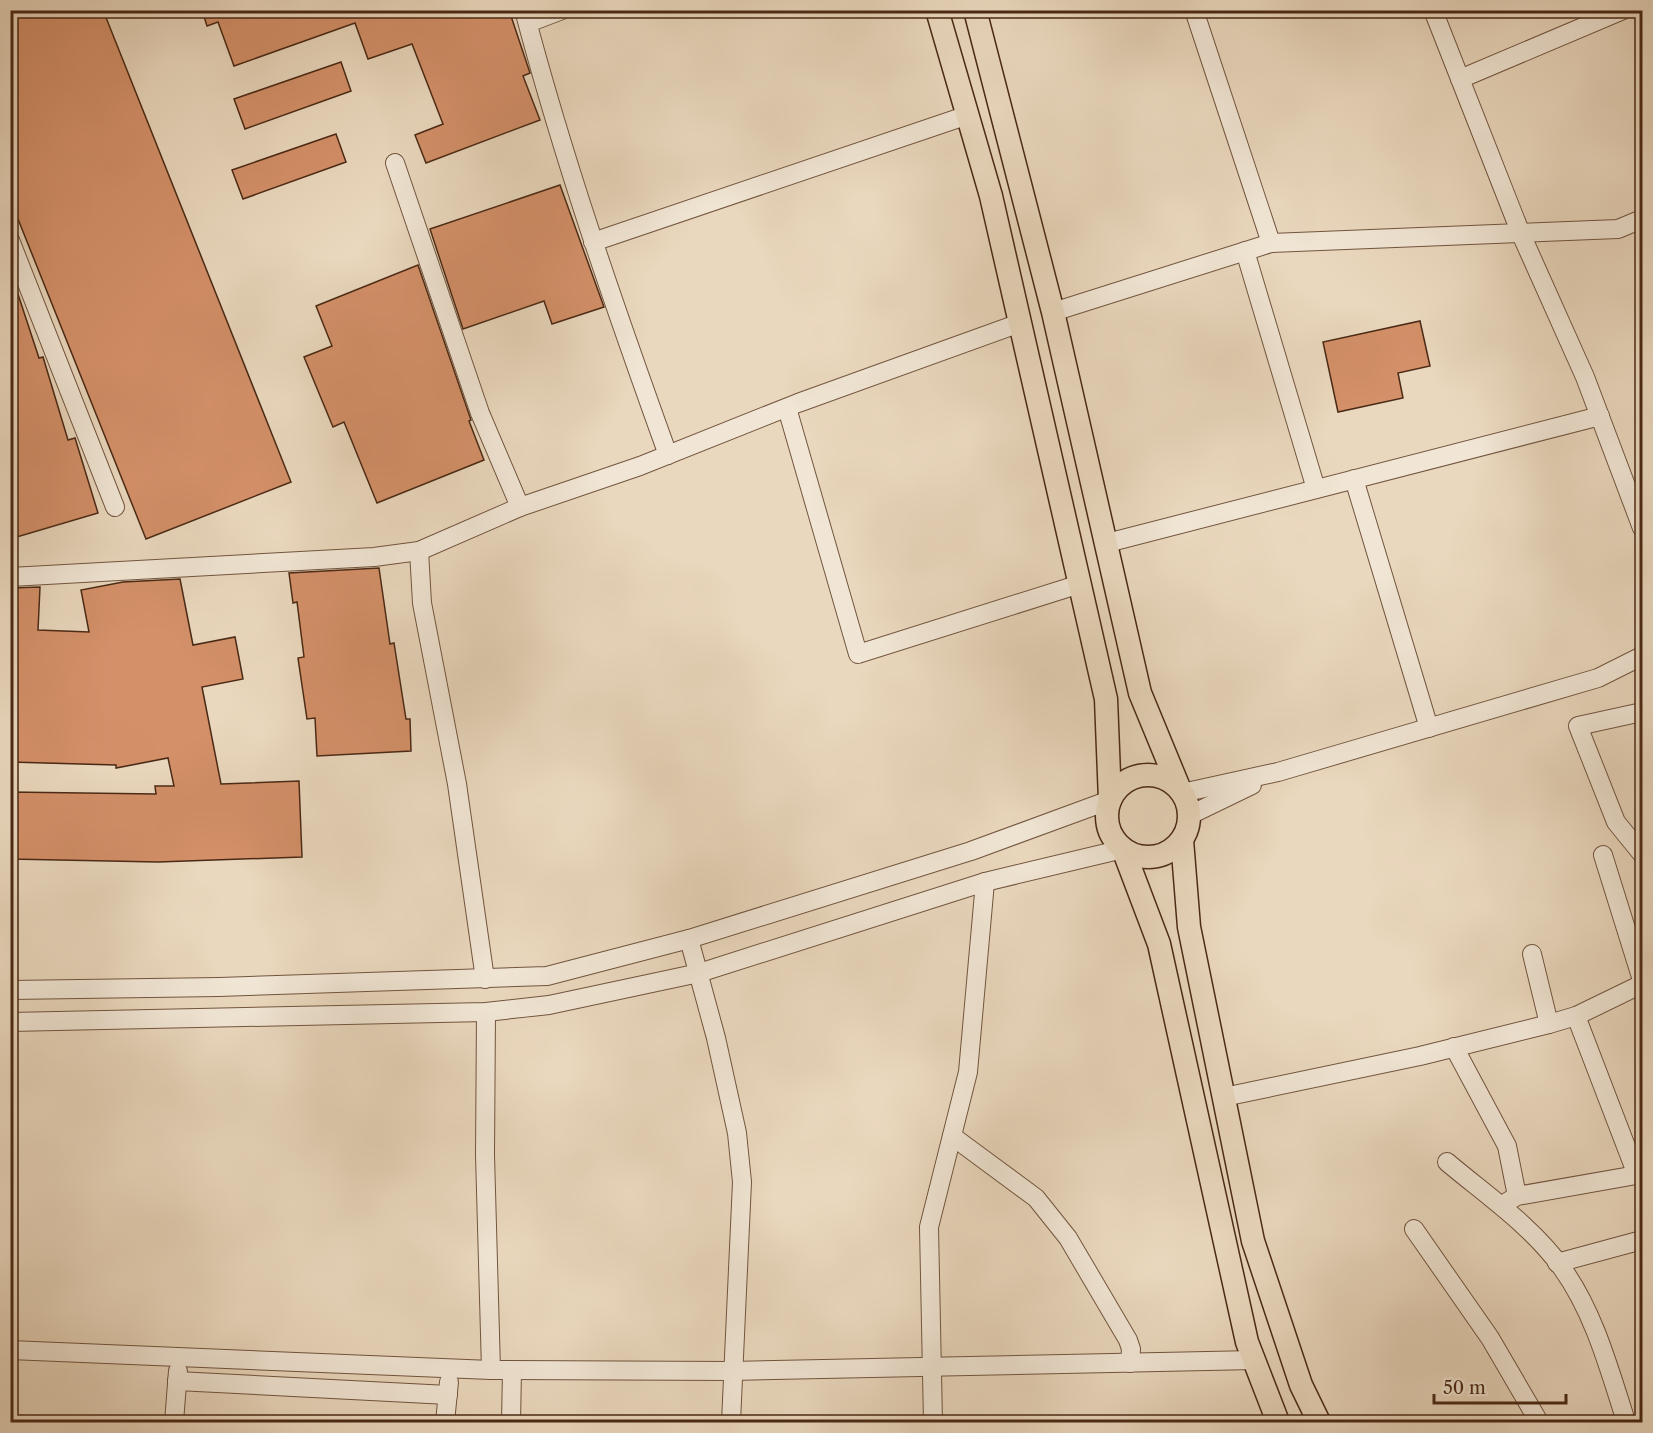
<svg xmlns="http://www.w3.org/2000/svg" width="1653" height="1433" viewBox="0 0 1653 1433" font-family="'Libre Caslon Text',serif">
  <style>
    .building { fill: #d49069; stroke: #4a2915; stroke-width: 1.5 }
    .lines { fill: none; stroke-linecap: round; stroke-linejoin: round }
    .minor-casing { stroke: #72553f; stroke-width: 20 }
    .major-casing { stroke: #4a2915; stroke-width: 25 }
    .minor { stroke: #f1e6d5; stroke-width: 18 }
    .major { stroke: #ead8be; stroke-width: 22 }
  </style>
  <rect width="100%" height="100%" fill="#ead8be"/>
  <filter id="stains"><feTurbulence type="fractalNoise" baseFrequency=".00333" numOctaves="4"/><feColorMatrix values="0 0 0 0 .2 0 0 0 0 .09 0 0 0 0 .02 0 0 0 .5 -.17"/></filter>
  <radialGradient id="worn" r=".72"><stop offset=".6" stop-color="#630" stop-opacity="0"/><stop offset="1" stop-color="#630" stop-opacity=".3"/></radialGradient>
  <g class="building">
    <path d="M 10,10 L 103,10 L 291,482 L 146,539 L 10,199 Z"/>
    <path d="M 202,10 L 509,10 L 530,73 L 523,76 L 540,120 L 426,163 L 415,135 L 443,124 L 412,44 L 368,59 L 355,23 L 234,66 L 218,22 L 207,26 Z"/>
    <path d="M 341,62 L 351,91 L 245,129 L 234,99 Z"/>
    <path d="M 336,134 L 346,162 L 243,199 L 232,170 Z"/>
    <path d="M 560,185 L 604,307 L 552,324 L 544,301 L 463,329 L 430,229 Z"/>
    <path d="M 418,265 L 471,420 L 469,421 L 484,460 L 377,503 L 344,422 L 333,427 L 304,357 L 332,346 L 316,306 Z"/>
    <path d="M 12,276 L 39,358 L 43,357 L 68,440 L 75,438 L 98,513 L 10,539 Z"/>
    <path d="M 1420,321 L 1430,366 L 1398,373 L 1403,398 L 1338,412 L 1323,342 Z"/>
    <path d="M 379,568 L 390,644 L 394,643 L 406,719 L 410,719 L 411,751 L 317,756 L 315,718 L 307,719 L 298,658 L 304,657 L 297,602 L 293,603 L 289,573 Z"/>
    <path d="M 180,579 L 193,645 L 235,637 L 243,679 L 202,687 L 221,784 L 299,781 L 302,857 L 158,862 L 10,859 L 10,792 L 156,794 L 155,786 L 174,786 L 168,758 L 116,768 L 116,765 L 10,762 L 10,588 L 40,587 L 38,630 L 89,632 L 81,590 L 123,582 Z"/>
  </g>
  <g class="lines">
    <defs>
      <g id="minor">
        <path d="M 524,10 C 564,162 615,308 668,455"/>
        <path d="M 1194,10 L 1271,243"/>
        <path d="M 1433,10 L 1521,234 L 1585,377 L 1642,528"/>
        <path d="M 528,23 L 562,10"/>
        <path d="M 1460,79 L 1623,10"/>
        <path d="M 395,163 L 480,413 L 520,507"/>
        <path d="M 10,240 L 115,507"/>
        <path d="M 593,242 L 968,115"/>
        <path d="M 1245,251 L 1316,489"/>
        <path d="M 1053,312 L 1271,243 L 1618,229 L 1642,219"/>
        <path d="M 787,408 L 858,654 L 1080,584"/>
        <path d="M 1354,479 L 1429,728"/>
        <path d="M 1107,543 L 1600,416"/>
        <path d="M 419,551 L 422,603 L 457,784 L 485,979"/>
        <path d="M 10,577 L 374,557 L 419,551 L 520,507 L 640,466 L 798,403 L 1020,323"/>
        <path d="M 1642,712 L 1578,726 L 1616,822 L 1642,854"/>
        <path d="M 1182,793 L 1278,772 L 1598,678 L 1642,656"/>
        <path d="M 1190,815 L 1252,785"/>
        <path d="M 1603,855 L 1642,980"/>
        <path d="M 689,939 L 716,1038 L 737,1133 L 742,1182 L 731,1422"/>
        <path d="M 1532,954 L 1549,1024"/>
        <path d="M 10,990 L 219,987 L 547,976 L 689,939 L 971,851 L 1110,800"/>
        <path d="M 486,1012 L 485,1155 L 491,1370"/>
        <path d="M 1576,1016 L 1637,1175"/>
        <path d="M 10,1022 L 486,1012 L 549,1005 L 699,973 L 985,882 L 1123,849"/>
        <path d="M 1454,1047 L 1507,1146 L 1517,1196"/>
        <path d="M 1224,1097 L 1420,1056 L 1549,1024 L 1576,1016 L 1642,984"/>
        <path d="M 952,1136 L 1036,1198 L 1068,1238 L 1128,1340 L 1131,1349 L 1130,1363"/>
        <path d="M 1447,1162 C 1486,1195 1532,1226 1562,1268 C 1593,1311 1608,1365 1624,1415 L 1624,1422"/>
        <path d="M 1507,1202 L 1517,1196 L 1642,1174"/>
        <path d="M 1414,1229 L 1490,1338 L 1539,1422"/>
        <path d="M 1557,1263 L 1642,1240"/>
        <path d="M 10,1350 L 491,1370 L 732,1371 L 1255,1360"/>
        <path d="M 177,1381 L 448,1395"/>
        <path d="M 174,1422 L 178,1371"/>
        <path d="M 445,1422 L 449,1382"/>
        <path d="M 511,1422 L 512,1371"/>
        <path d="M 933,1422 L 929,1227 L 968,1072 L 985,882"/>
      </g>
      <g id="major">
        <path d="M 937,10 L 991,196 L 1106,699 L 1110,800"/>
        <path d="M 975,10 L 1053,312 L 1140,693 L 1180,790"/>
        <circle cx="1148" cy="816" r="41"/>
        <path d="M 1182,840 L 1189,927 L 1253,1241 L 1301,1385 L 1319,1422"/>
        <path d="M 1123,849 L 1159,944 L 1247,1342 L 1278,1422"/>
      </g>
    </defs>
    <use href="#minor" class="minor-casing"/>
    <use href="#major" class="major-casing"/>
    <use href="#minor" class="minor"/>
    <use href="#major" class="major"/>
  </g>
  <rect width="1653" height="1433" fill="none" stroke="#ead8be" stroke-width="36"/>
  <rect x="12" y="12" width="1629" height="1409" fill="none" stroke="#4a2915" stroke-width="3"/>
  <rect x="18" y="18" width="1617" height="1397" fill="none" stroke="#4a2915" stroke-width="1.5"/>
  <path d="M1434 1394v9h132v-9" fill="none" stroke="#4a2915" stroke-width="3"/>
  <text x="1443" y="1394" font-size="18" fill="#4a2915" stroke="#f1e6d5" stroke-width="4.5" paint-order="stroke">50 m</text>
  <rect width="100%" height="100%" filter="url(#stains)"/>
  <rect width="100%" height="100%" fill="url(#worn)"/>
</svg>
